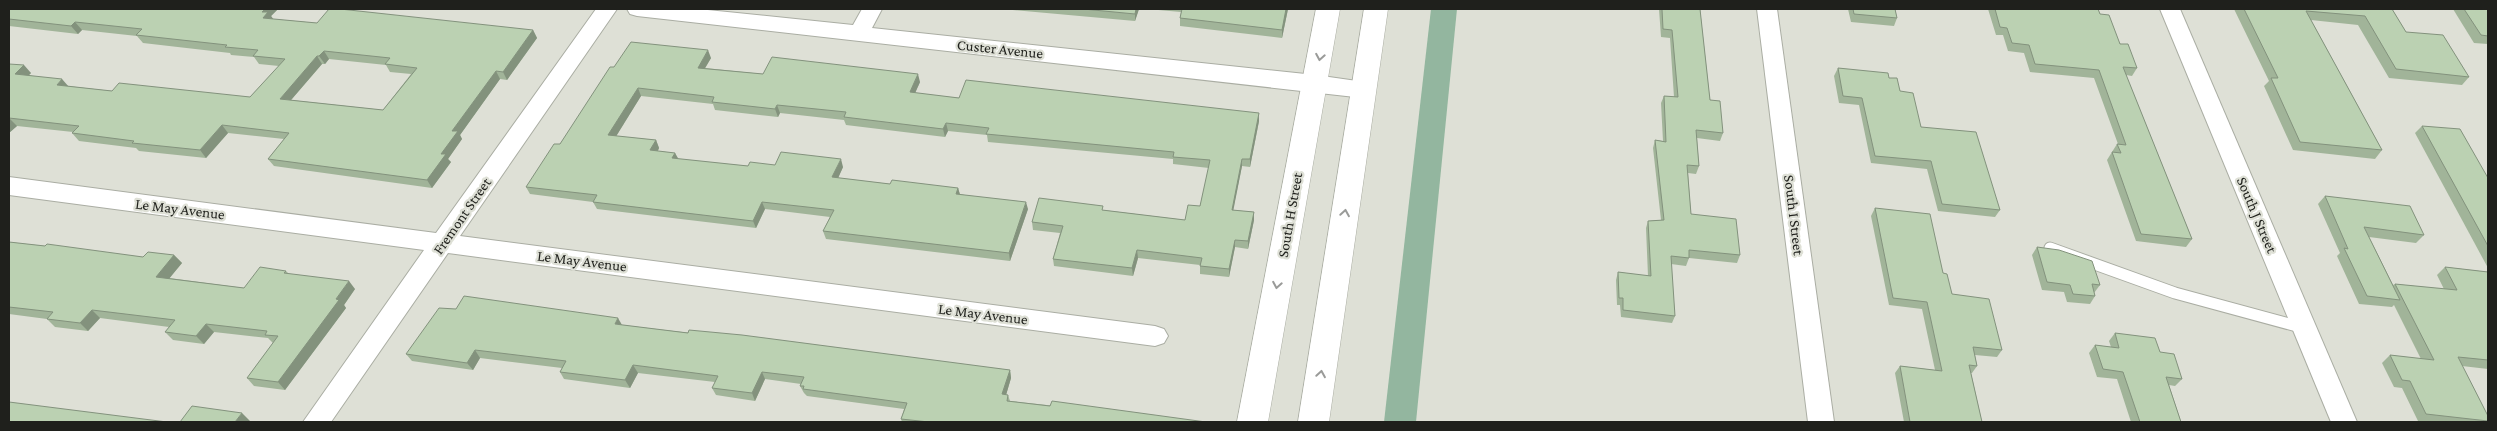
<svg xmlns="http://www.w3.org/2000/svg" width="2497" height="431" viewBox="0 0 2497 431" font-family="'Crimson Pro',serif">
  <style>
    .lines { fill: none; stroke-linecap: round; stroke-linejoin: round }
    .canal { fill: #93b69f; fill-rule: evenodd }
    .service-casing { stroke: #aaada3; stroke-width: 13 }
    .minor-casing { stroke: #aaada3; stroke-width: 2 }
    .tertiary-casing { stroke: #aaada3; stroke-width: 1 }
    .service { stroke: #fff; stroke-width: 11 }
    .minor { fill: #fff; fill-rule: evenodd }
    .tertiary { fill: #fff; fill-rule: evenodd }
    .wall { fill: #a1b499; fill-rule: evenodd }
    .shaded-wall { fill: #83927d }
    .building { fill: #bbd1b2; stroke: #83927d; fill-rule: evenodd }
    .oneway { stroke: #9a9b99 }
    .labels { text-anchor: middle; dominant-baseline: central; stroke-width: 4.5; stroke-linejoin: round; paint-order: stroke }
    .street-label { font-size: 15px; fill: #1f201c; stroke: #dee0d6 }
  </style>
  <rect width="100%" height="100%" fill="#dee0d6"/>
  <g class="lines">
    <path class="canal" d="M 1431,9 L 1457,9 L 1416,422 L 1384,422 Z"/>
    <defs>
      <path id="service" d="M 2050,248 L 2175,293 L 2304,328"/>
      <g id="minor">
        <path d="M 596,9 L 617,9 L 460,236 L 1155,326 L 1164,329 L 1168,336 L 1164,343 L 1155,346 L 448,253 L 331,422 L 303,422 L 424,250 L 9,195 L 9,177 L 436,233 Z"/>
        <path d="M 627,9 L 698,9 L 853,25 L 862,9 L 882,9 L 872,28 L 1315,75 L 1364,82 L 1372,85 L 1375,90 L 1372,95 L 1364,98 L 637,16 L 630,14 Z"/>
        <path d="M 1757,9 L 1777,9 L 1834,422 L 1808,422 Z"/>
        <path d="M 2160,9 L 2180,9 L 2357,422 L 2331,422 Z"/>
      </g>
      <g id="tertiary">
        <path d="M 1316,9 L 1340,9 L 1268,422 L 1237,422 Z"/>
        <path d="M 1364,9 L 1388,9 L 1329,422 L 1298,422 Z"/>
      </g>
    </defs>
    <use href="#service" class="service-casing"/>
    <use href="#minor" class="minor-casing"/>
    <use href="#tertiary" class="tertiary-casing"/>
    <use href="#service" class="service"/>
    <use href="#minor" class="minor"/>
    <use href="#tertiary" class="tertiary"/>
  </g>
  <g class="wall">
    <path d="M 9,9 L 278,9 L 271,16 L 273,19 L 317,23 L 533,30 L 537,38 L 507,80 L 500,79 L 460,135 L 462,139 L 448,159 L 451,162 L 432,188 L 274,166 L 268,159 L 284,139 L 228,133 L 206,158 L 139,151 L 136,148 L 79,141 L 72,133 L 73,132 L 17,126 L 9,133 L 9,64 L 31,73 L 29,75 L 68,86 L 112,91 L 250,97 L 279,66 L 259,64 L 254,57 L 231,55 L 230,53 L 143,43 L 137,36 L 82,30 L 78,34 L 9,26 ZM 329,59 L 386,65 L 390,72 L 411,74 L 383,110 L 291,100 L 322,64 L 325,64 Z"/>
    <path d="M 1002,9 L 1139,9 L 1135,21 Z"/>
    <path d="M 1147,9 L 1288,9 L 1282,38 L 1180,26 L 1180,18 L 1181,12 Z"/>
    <path d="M 1659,9 L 1700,9 L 1710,100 L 1723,133 L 1720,141 L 1697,138 L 1699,166 L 1696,174 L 1688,173 L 1691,214 L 1740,255 L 1737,263 L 1689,258 L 1686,266 L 1671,264 L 1675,316 L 1672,323 L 1621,317 L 1620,305 L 1617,305 L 1616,280 L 1618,272 L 1648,276 L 1646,228 L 1648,221 L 1661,220 L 1653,148 L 1655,140 L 1663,141 L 1661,103 L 1664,96 L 1674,97 L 1670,38 L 1661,37 Z"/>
    <path d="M 1848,9 L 1895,9 L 1897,18 L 1894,26 L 1851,22 Z"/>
    <path d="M 1988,9 L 2098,9 L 2100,14 L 2137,68 L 2132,76 L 2126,75 L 2192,239 L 2186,247 L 2136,241 L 2107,160 L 2117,144 L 2118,144 L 2094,78 L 2030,72 L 2024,53 L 2008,51 L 2003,35 L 1996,35 Z"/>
    <path d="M 2234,9 L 2392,9 L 2406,32 L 2469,77 L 2462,85 L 2389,78 L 2358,25 L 2311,20 L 2382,150 L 2375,159 L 2293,150 L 2264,86 L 2269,81 Z"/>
    <path d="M 2453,9 L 2488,9 L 2488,44 L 2474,43 Z"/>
    <path d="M 711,58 L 705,68 L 763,74 L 920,82 L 915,93 L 959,98 L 1259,113 L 1259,121 L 1250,167 L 1242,166 L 1233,210 L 1254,212 L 1254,220 L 1248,249 L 1235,247 L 1229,277 L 1200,274 L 1200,265 L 1138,258 L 1133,276 L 1054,266 L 1053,259 L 1060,233 L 1033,230 L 1032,222 L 1103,210 L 1185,220 L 1200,206 L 1209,168 L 1173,164 L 1173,159 L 988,142 L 987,135 L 948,131 L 945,137 L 846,125 L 844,120 L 780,113 L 778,117 L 715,110 L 713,104 L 641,96 L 616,136 L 656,140 L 659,148 L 658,151 L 675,153 L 678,159 L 748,166 L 775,165 L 843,167 L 838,178 L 890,184 L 958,188 L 960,194 L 1028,209 L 1010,261 L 826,239 L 823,231 L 830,217 L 765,209 L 756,228 L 597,209 L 593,202 L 530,194 L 526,187 L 560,144 L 614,67 Z"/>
    <path d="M 1838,68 L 1889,78 L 1900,91 L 1921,127 L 2000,210 L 1995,217 L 1938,211 L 1927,169 L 1871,163 L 1859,105 L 1839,103 L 1834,76 Z"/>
    <path d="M 2422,126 L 2488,178 L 2488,268 L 2415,133 Z"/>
    <path d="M 2325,196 L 2424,235 L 2416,243 L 2369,237 L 2393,285 L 2395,284 L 2444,289 L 2437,275 L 2445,267 L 2488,272 L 2488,369 L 2462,366 L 2488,416 L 2488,422 L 2427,422 L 2418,421 L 2402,388 L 2394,387 L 2382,363 L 2390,355 L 2421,359 L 2394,305 L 2392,307 L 2359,304 L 2337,256 L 2340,253 L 2318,204 Z"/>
    <path d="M 1875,208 L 1943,273 L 1952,294 L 2002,350 L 1997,357 L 1975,355 L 1977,366 L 1972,373 L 1971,373 L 1982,422 L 1904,422 L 1895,373 L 1900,366 L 1935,370 L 1922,309 L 1889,305 L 1871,216 Z"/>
    <path d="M 9,242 L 143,257 L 174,255 L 182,263 L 169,278 L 244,288 L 286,271 L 289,274 L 355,289 L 344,305 L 346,308 L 285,390 L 254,386 L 247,378 L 273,343 L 268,338 L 214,332 L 204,344 L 173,340 L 165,332 L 169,327 L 100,318 L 88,331 L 55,327 L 47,319 L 9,314 Z"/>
    <path d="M 2037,247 L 2100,285 L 2094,293 L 2095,296 L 2090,304 L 2067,302 L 2064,292 L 2042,290 L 2032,255 Z"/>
    <path d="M 622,325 L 1010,370 L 1011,378 L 1006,395 L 1008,395 L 1010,401 L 1206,422 L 902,422 L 901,419 L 904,409 L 807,396 L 804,393 L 800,386 L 801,384 L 765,379 L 755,401 L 716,395 L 712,388 L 715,382 L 638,373 L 630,388 L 564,379 L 560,372 L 562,368 L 480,358 L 473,370 L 412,361 L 406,354 Z"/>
    <path d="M 2115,333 L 2160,352 L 2182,379 L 2175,386 L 2169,385 L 2181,422 L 2131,422 L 2117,379 L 2097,377 L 2089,353 L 2095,345 L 2111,347 L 2109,341 Z"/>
  </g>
  <g class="shaded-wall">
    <path d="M 265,9 L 278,9 L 271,16 L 274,20 L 263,18 L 262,12 Z"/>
    <path d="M 1136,9 L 1139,9 L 1135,21 L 1135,14 Z"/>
    <path d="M 1286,9 L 1288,9 L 1282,38 L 1282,30 Z"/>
    <path d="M 75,22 L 82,30 L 78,34 L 71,26 Z"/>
    <path d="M 533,30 L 537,38 L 507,80 L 503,72 Z"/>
    <path d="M 708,50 L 711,58 L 701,75 L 698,68 Z"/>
    <path d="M 324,51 L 329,59 L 325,64 L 319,56 Z"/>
    <path d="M 317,56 L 322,64 L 285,107 L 280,99 Z"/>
    <path d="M 24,65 L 31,73 L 22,82 L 15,74 Z"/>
    <path d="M 496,71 L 500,79 L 460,135 L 462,139 L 448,159 L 451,162 L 432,188 L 427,180 L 441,154 L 452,131 Z"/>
    <path d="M 918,74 L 920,82 L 912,100 L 910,92 Z"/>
    <path d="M 62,79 L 69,87 L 57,85 Z"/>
    <path d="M 638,88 L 641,96 L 612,143 L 608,135 Z"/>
    <path d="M 777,105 L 780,113 L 778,117 L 775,109 Z"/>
    <path d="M 1259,113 L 1259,121 L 1250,167 L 1250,159 Z"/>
    <path d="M 9,118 L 17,126 L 9,133 Z"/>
    <path d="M 946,123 L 948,131 L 945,137 L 943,129 Z"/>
    <path d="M 222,125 L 228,133 L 206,158 L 200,150 Z"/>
    <path d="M 656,140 L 659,148 L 654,158 L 650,150 Z"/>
    <path d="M 675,153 L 679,160 L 672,158 Z"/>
    <path d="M 841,159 L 843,167 L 835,185 L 832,177 Z"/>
    <path d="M 1242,159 L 1242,166 L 1232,217 L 1232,210 Z"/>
    <path d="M 958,188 L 960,195 L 956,194 Z"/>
    <path d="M 762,202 L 765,209 L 756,228 L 753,221 Z"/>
    <path d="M 1026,202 L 1028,209 L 1010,261 L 1009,253 Z"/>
    <path d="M 1254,212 L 1254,220 L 1248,249 L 1248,241 Z"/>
    <path d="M 1235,240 L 1235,247 L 1229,277 L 1229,269 Z"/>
    <path d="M 1137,250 L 1138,258 L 1133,276 L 1132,268 Z"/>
    <path d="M 174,255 L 182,263 L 164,285 L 156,277 Z"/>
    <path d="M 349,281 L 355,289 L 344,305 L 346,308 L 285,390 L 278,382 Z"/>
    <path d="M 92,310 L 100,318 L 88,331 L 80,323 Z"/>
    <path d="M 618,318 L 622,325 L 615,324 Z"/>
    <path d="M 206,324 L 214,332 L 204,344 L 196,336 Z"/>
    <path d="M 475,350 L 480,358 L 473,370 L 467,363 Z"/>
    <path d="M 633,365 L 638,373 L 630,388 L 625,380 Z"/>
    <path d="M 1010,370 L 1011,378 L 1004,402 L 1002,394 Z"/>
    <path d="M 762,372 L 765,379 L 755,401 L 752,393 Z"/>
    <path d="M 242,413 L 250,421 L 248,422 L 235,422 Z"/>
  </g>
  <g class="building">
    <path d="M 9,9 L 265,9 L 262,12 L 268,12 L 263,18 L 317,23 L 329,9 L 340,9 L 533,30 L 503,72 L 496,71 L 452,131 L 458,131 L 441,154 L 446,154 L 427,180 L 268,159 L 289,133 L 222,125 L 200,150 L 132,143 L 134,141 L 72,133 L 79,126 L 9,118 L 9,119 L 9,64 L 24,65 L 15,74 L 62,79 L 57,85 L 112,91 L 119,83 L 250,97 L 285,59 L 253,56 L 258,50 L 225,47 L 227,45 L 136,35 L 142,29 L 75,22 L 71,26 L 9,19 ZM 324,51 L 390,58 L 385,64 L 417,68 L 383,110 L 280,99 L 317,56 L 319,56 Z"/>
    <path d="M 1083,9 L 1136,9 L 1135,14 Z"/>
    <path d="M 1182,9 L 1286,9 L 1282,30 L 1180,18 Z"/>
    <path d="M 1662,9 L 1700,9 L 1710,100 L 1720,101 L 1723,133 L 1696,130 L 1699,166 L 1687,165 L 1691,214 L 1736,219 L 1740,255 L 1689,250 L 1689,258 L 1671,256 L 1675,316 L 1623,310 L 1623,298 L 1619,298 L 1618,272 L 1651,276 L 1648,221 L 1664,220 L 1655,140 L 1666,142 L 1664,96 L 1678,97 L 1672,30 L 1663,29 Z"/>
    <path d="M 1853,9 L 1895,9 L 1897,18 L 1854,14 Z"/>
    <path d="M 1995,9 L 2098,9 L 2100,14 L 2109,15 L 2120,44 L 2128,44 L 2137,68 L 2123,67 L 2192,239 L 2141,234 L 2112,152 L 2121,153 L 2117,144 L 2126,145 L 2099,70 L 2035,64 L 2029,45 L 2012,43 L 2007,28 L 2000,27 Z"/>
    <path d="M 2244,9 L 2392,9 L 2406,32 L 2443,35 L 2469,77 L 2396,69 L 2365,16 L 2306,11 L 2382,150 L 2300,142 L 2271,78 L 2278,78 Z"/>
    <path d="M 2464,9 L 2488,9 L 2488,36 L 2481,35 Z"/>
    <path d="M 631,42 L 708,50 L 698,68 L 763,74 L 772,57 L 918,74 L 910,92 L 959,98 L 966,80 L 1259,113 L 1250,159 L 1242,159 L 1232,210 L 1254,212 L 1248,241 L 1235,240 L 1229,269 L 1200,266 L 1202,258 L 1137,250 L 1132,268 L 1053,259 L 1063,226 L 1032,222 L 1039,198 L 1103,206 L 1102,210 L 1185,220 L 1188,205 L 1200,206 L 1210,160 L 1173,157 L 1174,152 L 986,134 L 989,128 L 946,123 L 943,129 L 844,117 L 846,112 L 777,105 L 775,109 L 712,102 L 714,97 L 638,88 L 608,135 L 656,140 L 650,150 L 675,153 L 672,158 L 748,166 L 750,162 L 775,165 L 781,152 L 841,159 L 832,177 L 890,184 L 892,180 L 958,188 L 956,194 L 1026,202 L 1009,253 L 823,231 L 834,210 L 762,202 L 753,221 L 593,202 L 597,195 L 526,187 L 554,144 L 560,144 L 610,67 L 614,67 Z"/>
    <path d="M 1838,68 L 1888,73 L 1889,78 L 1897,78 L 1900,91 L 1913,93 L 1921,127 L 1976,132 L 2000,210 L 1942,204 L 1931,161 L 1875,156 L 1862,98 L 1843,96 Z"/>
    <path d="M 2422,126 L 2460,129 L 2488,178 L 2488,246 Z"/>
    <path d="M 2325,196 L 2410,206 L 2424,235 L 2364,227 L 2400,300 L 2367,296 L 2344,248 L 2348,249 Z"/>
    <path d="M 1875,208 L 1930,214 L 1943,273 L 1947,274 L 1952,294 L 1989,299 L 2002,350 L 1973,347 L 1977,366 L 1969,365 L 1982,422 L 1910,422 L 1900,366 L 1942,371 L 1927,302 L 1893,298 Z"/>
    <path d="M 9,242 L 45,246 L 47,244 L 143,257 L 148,252 L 174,255 L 156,277 L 244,288 L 260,267 L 286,271 L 284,273 L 349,281 L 336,299 L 339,300 L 278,382 L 247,378 L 278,336 L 265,335 L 267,331 L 206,324 L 196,336 L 165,332 L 175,320 L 92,310 L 80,323 L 47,319 L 53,312 L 9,307 Z"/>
    <path d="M 2037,247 L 2059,250 L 2092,261 L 2100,285 L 2092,284 L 2095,296 L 2073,294 L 2070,285 L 2047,282 Z"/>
    <path d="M 2445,267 L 2488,272 L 2488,360 L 2458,357 L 2488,416 L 2488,421 L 2426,414 L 2410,381 L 2402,380 L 2390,355 L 2434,360 L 2395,284 L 2457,290 Z"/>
    <path d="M 464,296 L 618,318 L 615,324 L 688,333 L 689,330 L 742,335 L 1010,370 L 1002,394 L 1008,395 L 1007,401 L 1050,406 L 1052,401 L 1206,422 L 929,422 L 901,419 L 907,403 L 803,389 L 804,386 L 800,386 L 804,377 L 762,372 L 752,393 L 712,388 L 718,376 L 633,365 L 625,380 L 560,372 L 566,361 L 475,350 L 467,363 L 406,354 L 439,308 L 456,309 Z"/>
    <path d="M 2115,333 L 2155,338 L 2160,352 L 2174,354 L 2182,379 L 2166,377 L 2181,422 L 2140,422 L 2123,372 L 2103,369 L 2095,345 L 2119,348 Z"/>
    <path d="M 9,402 L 167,422 L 9,422 Z"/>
    <path d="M 192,406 L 242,413 L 235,422 L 180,422 Z"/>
  </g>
  <defs><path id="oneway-chevron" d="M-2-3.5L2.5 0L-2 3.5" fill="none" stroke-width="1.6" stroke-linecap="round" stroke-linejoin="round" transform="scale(1.25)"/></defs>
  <g class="oneway">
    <use href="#oneway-chevron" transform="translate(1320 57) rotate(100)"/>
    <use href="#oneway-chevron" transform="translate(1345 213) rotate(-81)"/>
    <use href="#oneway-chevron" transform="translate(1277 285) rotate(100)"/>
    <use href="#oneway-chevron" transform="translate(1321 374) rotate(-81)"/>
  </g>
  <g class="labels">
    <g class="street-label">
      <text transform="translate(1000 49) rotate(6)">Custer Avenue</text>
      <text transform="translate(180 209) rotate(7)">Le May Avenue</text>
      <text transform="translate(1290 215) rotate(-80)">South H Street</text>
      <text transform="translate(1794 215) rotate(83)">South I Street</text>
      <text transform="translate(2257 215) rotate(67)">South J Street</text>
      <text transform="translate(462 216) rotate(-55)">Fremont Street</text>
      <text transform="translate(582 261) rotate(7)">Le May Avenue</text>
      <text transform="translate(983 314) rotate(7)">Le May Avenue</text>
    </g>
  </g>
  <rect width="2497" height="431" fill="none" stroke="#1f201c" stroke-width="20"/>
</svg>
